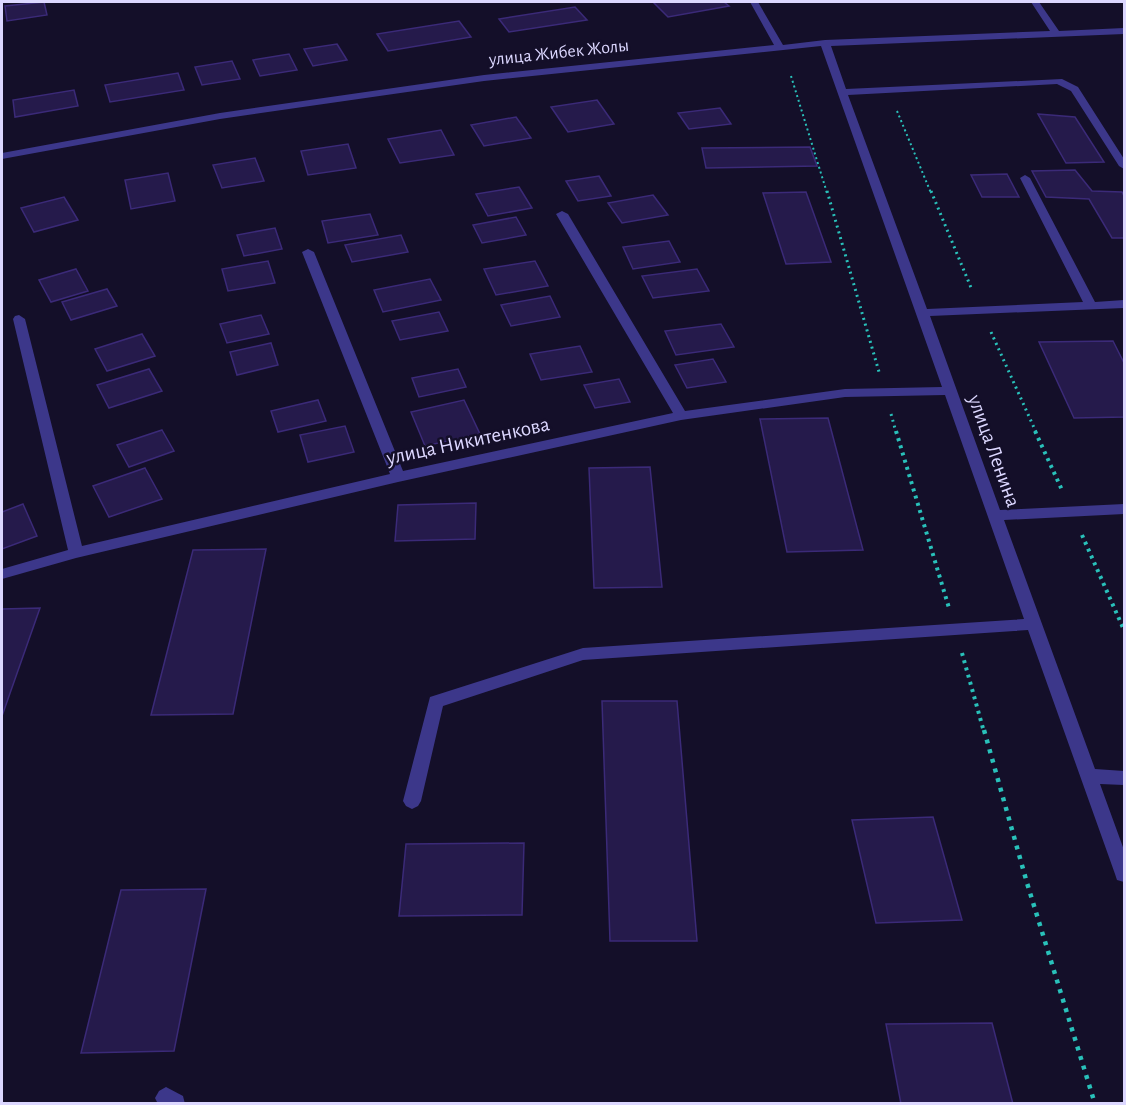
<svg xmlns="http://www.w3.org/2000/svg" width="1126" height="1105" viewBox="0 0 1126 1105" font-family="'Alegreya Sans',sans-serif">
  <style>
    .building { fill: #251a4b; stroke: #3b2a78; stroke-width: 1.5 }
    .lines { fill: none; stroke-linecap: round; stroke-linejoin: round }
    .path-far3 { stroke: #29c1ba; stroke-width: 2; stroke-dasharray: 2 3; stroke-linecap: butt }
    .path-far2 { stroke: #29c1ba; stroke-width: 3; stroke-dasharray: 2 4; stroke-linecap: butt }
    .path-far1 { stroke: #29c1ba; stroke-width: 4; stroke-dasharray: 3 4.5; stroke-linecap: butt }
    .path { stroke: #29c1ba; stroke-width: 4.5; stroke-dasharray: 4 6; stroke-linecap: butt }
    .minor { fill: #3c378a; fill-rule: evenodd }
    .labels { text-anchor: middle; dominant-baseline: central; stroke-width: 5; stroke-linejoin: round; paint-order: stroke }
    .far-street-label { font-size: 18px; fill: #dcd7ff; stroke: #140f29 }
    .street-label { font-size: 21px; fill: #dcd7ff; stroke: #140f29 }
  </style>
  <rect width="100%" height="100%" fill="#140f29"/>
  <g class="building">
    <path d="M 44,2 L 47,15 L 7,21 L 5,6 Z"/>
    <path d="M 653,2 L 724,2 L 729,6 L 668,17 Z"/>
    <path d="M 575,7 L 587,20 L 509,32 L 499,19 Z"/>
    <path d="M 459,21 L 471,37 L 388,51 L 377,34 Z"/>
    <path d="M 337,44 L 347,60 L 313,66 L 304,49 Z"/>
    <path d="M 289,54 L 297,70 L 260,76 L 253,60 Z"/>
    <path d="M 232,61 L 240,79 L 202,85 L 195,67 Z"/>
    <path d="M 178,73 L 184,90 L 110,102 L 105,85 Z"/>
    <path d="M 74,90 L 78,106 L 15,117 L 13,100 Z"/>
    <path d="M 597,100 L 614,124 L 568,132 L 551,107 Z"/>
    <path d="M 720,108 L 731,124 L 689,129 L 678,113 Z"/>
    <path d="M 1038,114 L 1075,117 L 1104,162 L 1066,163 Z"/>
    <path d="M 516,117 L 531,138 L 484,146 L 471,125 Z"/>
    <path d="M 441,130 L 454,155 L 400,163 L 388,139 Z"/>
    <path d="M 348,144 L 356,168 L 308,175 L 301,151 Z"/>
    <path d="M 810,147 L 817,166 L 706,168 L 702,148 Z"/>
    <path d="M 255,158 L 264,181 L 222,188 L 213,165 Z"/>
    <path d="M 1075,170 L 1092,191 L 1122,192 L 1124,196 L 1124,238 L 1112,238 L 1089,199 L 1046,197 L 1032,171 Z"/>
    <path d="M 168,173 L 175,201 L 131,209 L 125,180 Z"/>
    <path d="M 1007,174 L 1019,197 L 982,197 L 971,175 Z"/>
    <path d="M 599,176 L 611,196 L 578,201 L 566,181 Z"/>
    <path d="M 519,187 L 532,208 L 488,216 L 476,194 Z"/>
    <path d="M 806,192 L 831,262 L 786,264 L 763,193 Z"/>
    <path d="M 653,195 L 668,215 L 622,223 L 608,203 Z"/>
    <path d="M 64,197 L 78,220 L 34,232 L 21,208 Z"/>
    <path d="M 370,214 L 378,235 L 328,243 L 322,221 Z"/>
    <path d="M 516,217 L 526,235 L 482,243 L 473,225 Z"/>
    <path d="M 275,228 L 282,249 L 244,256 L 237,235 Z"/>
    <path d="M 401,235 L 408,252 L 352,262 L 345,245 Z"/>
    <path d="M 669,241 L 680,262 L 633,269 L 623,247 Z"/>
    <path d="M 268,261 L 275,283 L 228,291 L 222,269 Z"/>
    <path d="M 535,261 L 548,286 L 496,295 L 484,269 Z"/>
    <path d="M 76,269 L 88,291 L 51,302 L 39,280 Z"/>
    <path d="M 697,269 L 709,291 L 653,298 L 642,276 Z"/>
    <path d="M 430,279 L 441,300 L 383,312 L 374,290 Z"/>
    <path d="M 107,289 L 117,306 L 71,320 L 62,302 Z"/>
    <path d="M 550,296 L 560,317 L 511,326 L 501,305 Z"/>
    <path d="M 439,312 L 448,331 L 400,340 L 392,321 Z"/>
    <path d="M 261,315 L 269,334 L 227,343 L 220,324 Z"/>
    <path d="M 721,324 L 734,347 L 676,355 L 665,331 Z"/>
    <path d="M 142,334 L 155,356 L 107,371 L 95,349 Z"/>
    <path d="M 1113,341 L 1124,363 L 1124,417 L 1074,418 L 1039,342 Z"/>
    <path d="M 271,343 L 278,365 L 237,375 L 230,352 Z"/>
    <path d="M 580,346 L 592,372 L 541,380 L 530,354 Z"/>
    <path d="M 713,359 L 726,382 L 687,388 L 675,365 Z"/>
    <path d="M 149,369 L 162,391 L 109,408 L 97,385 Z"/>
    <path d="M 458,369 L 466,387 L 419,397 L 412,378 Z"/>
    <path d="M 619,379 L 630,402 L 595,408 L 584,385 Z"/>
    <path d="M 318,400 L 326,421 L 278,432 L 271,411 Z"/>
    <path d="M 464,400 L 480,434 L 425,446 L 411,412 Z"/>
    <path d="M 828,418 L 863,550 L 787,552 L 760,419 Z"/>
    <path d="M 345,426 L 354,452 L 308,462 L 300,435 Z"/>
    <path d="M 162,430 L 174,451 L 129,467 L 117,445 Z"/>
    <path d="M 650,467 L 662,587 L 594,588 L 589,468 Z"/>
    <path d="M 145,468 L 162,499 L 109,517 L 93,486 Z"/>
    <path d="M 476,503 L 475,539 L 395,541 L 398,505 Z"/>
    <path d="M 23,504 L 37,536 L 2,549 L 2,512 Z"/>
    <path d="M 266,549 L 233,714 L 151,715 L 193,550 Z"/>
    <path d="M 40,608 L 2,716 L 2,609 Z"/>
    <path d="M 602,701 L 677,701 L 697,941 L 610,941 Z"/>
    <path d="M 933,817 L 962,920 L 876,923 L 852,820 Z"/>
    <path d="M 524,843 L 522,915 L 399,916 L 406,844 Z"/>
    <path d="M 206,889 L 174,1051 L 81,1053 L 121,890 Z"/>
    <path d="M 992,1023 L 1013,1104 L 901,1104 L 886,1024 Z"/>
  </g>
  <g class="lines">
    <g class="path-far3">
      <path d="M 791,76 L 827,193"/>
      <path d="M 897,111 L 931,193"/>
    </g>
    <g class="path-far2">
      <path d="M 827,191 L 879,372"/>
      <path d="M 931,191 L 972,290"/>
      <path d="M 991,332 L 1036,432"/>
      <path d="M 891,414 L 896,432"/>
    </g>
    <g class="path-far1">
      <path d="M 896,431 L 949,608"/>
      <path d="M 1035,431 L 1062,490"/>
      <path d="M 1082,535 L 1124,630"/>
      <path d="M 962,653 L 984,732"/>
    </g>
    <path class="path" d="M 984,730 L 1027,883 L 1095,1104"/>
    <g class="minor">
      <path d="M 750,2 L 758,2 L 783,45 L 825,40 L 1050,31 L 1031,2 L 1039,2 L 1059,31 L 1124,28 L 1124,34 L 831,46 L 846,89 L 1062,79 L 1078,87 L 1124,159 L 1124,169 L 1119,166 L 1071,91 L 1057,84 L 848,95 L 927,309 L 1083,302 L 1020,178 L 1025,175 L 1030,178 L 1095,302 L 1124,300 L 1124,308 L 930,316 L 1000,510 L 1124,504 L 1124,514 L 1004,520 L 1095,769 L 1124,771 L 1124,785 L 1100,784 L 1124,850 L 1124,882 L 1117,880 L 1115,874 L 1028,630 L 583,660 L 443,706 L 421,801 L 418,806 L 412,809 L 406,806 L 403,801 L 430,697 L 583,648 L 1024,619 L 945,395 L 845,397 L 681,420 L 398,482 L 76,558 L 2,579 L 2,569 L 68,550 L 13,319 L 15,316 L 19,315 L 25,319 L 82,546 L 390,474 L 302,252 L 308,249 L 314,252 L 403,471 L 673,413 L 556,214 L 562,211 L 568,214 L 685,411 L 845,389 L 942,387 L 821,46 L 484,81 L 220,119 L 2,159 L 2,153 L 220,113 L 484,75 L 774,45 Z"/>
      <path d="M 166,1087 L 183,1096 L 185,1104 L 158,1104 L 155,1098 L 159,1091 Z"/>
    </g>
  </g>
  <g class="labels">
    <g class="far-street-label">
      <text transform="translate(559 53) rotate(-6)">улица Жибек Жолы</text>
    </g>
    <g class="street-label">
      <text transform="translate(468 441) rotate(-12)">улица Никитенкова</text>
      <text transform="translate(994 451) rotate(70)">улица Ленина</text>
    </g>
  </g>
  <rect width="1126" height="1105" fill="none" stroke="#dcd7ff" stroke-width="6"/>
</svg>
